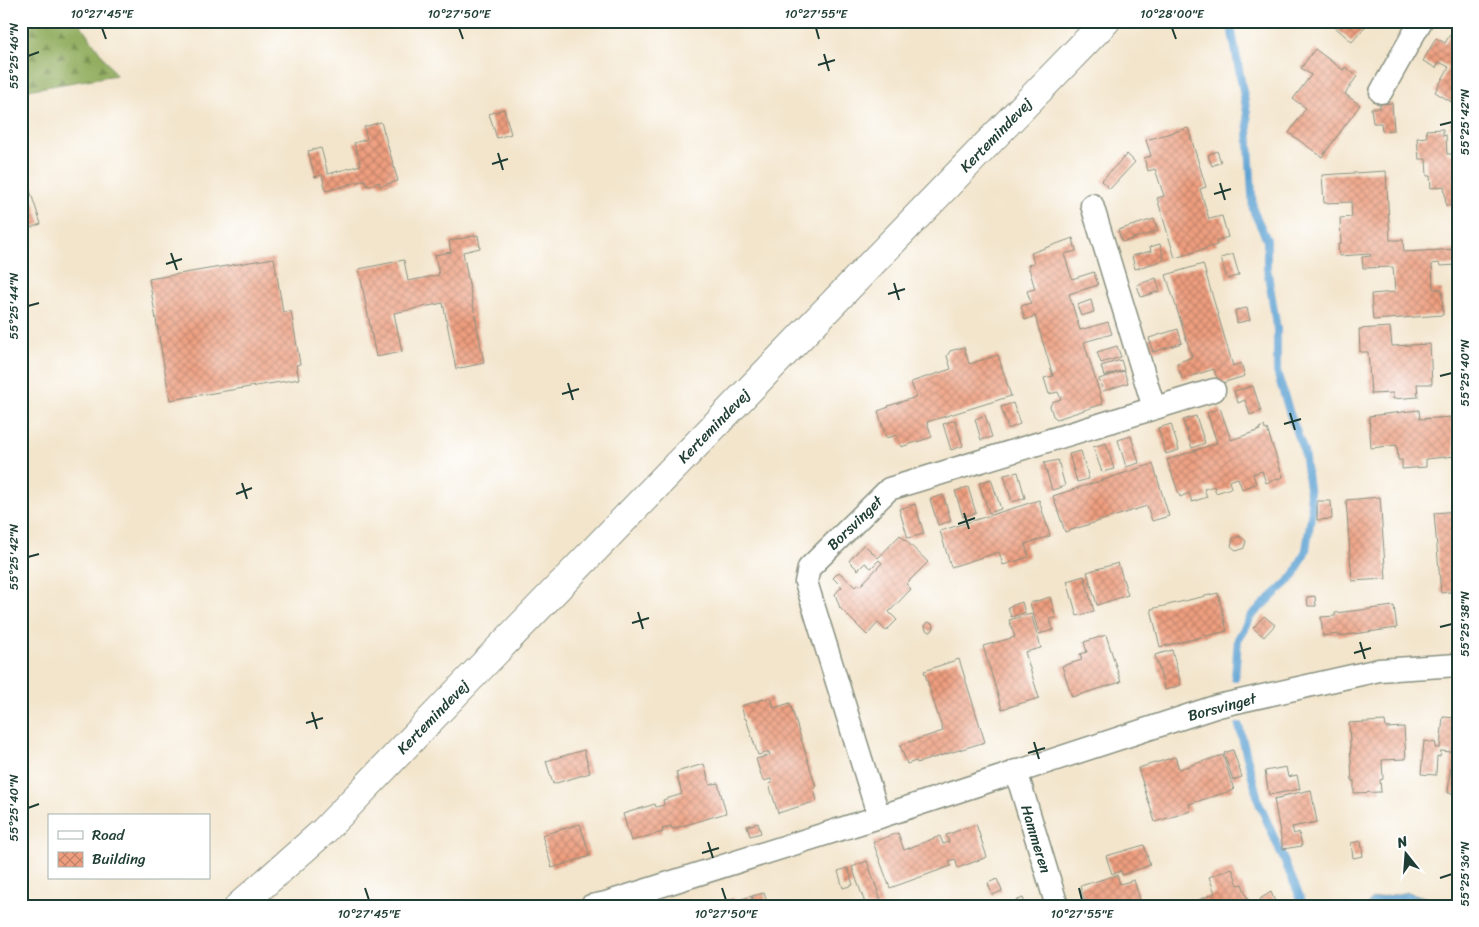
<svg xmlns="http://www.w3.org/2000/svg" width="1479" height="927" viewBox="0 0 1479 927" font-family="Sriracha,sans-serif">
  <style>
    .forest { fill: url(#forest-firs); stroke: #59764a }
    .water { fill: url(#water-ripples); stroke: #3e7083 }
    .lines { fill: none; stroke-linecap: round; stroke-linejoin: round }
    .stream { stroke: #5da2d2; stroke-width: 8 }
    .building { fill: url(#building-cross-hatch) }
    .minor-casing { stroke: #899180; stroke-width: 25 }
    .secondary-casing { stroke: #899180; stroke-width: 30 }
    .minor { stroke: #fff; stroke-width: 22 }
    .secondary { stroke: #fff; stroke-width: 28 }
    .ticks { fill: none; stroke: #1f3d34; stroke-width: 2 }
    .labels { text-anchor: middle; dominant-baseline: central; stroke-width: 4; stroke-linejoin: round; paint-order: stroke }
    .street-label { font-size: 15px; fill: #1f3d34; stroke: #fff }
    .neatline { fill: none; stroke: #1f3d34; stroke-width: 2 }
    .ticks-label { font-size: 12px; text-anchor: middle; fill: #1f3d34 }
  </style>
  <defs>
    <pattern id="forest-firs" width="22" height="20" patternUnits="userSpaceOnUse" patternTransform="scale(1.25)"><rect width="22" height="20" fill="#93ae60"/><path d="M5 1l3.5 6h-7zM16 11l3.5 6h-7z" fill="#778f50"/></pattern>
    <pattern id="water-ripples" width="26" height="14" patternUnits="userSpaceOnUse" patternTransform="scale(1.25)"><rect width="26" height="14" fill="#5da2d2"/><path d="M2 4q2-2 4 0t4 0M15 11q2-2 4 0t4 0" fill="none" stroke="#4c85ab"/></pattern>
    <pattern id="building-cross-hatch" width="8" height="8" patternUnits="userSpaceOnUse" patternTransform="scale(1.25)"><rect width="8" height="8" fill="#ee9e7f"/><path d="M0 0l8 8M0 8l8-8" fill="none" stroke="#c08269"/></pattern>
  </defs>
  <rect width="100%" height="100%" fill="#fff"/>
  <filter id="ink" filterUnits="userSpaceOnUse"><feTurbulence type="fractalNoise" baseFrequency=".02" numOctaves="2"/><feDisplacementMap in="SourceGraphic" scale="10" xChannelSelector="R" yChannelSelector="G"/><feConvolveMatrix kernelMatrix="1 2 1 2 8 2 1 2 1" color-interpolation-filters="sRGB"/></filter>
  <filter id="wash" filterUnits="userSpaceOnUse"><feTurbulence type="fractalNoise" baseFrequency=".0096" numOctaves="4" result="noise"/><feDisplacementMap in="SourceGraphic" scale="20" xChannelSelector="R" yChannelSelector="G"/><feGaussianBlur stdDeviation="1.12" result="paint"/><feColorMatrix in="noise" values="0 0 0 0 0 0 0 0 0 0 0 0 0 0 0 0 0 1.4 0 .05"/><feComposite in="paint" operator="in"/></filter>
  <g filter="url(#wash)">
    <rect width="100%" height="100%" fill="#f3e5cc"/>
    <path class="forest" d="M 21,21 L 78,21 L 116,75 L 21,91 Z"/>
    <path class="water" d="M 1408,892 L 1427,898 L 1434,906 L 1367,906 L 1372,899 Z"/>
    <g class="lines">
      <g class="stream">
        <path d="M 1230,21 L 1247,113 L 1253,210 L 1267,240 L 1267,268 L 1277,329 L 1277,372 L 1290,414 L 1304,452 L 1312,510 L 1306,550 L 1294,576 L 1251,616 L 1238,639 L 1235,678"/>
        <path d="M 1239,726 L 1259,803 L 1304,906"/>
      </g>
    </g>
    <g id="blocks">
      <g class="building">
        <path d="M 1328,21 L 1370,21 L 1352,42 Z"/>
        <path d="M 1458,21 L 1458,106 L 1435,92 L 1449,67 L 1439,62 L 1436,68 L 1423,61 L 1436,38 L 1445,43 Z"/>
        <path d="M 1315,49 L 1343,70 L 1345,67 L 1357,76 L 1345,94 L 1360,105 L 1322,157 L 1289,133 L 1306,108 L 1293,99 L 1311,75 L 1301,68 Z"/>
        <path d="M 1392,103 L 1394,130 L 1382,131 L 1381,123 L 1373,123 L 1371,108 L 1380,108 L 1380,104 Z"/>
        <path d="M 504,109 L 511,134 L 497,138 L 489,114 Z"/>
        <path d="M 1455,116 L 1458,118 L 1458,131 L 1449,127 Z"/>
        <path d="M 381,122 L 398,181 L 380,186 L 379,182 L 367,186 L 365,180 L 326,191 L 322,175 L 315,177 L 308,151 L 321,148 L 328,174 L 361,165 L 354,143 L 367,139 L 364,127 Z"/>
        <path d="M 1188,128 L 1206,187 L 1200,189 L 1209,219 L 1222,216 L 1228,237 L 1216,241 L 1217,245 L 1175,258 L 1157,198 L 1164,196 L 1155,169 L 1148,171 L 1144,158 L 1151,156 L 1146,140 Z"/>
        <path d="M 1443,129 L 1443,136 L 1446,135 L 1447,154 L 1458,154 L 1458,205 L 1446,206 L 1444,186 L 1431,188 L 1430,176 L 1427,176 L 1426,159 L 1419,159 L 1417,138 L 1427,137 L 1426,130 Z"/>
        <path d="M 1217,151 L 1221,162 L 1212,166 L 1208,155 Z"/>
        <path d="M 1127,154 L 1135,162 L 1110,189 L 1101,181 Z"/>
        <path d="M 21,163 L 41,224 L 21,231 Z"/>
        <path d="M 1386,171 L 1390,240 L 1403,240 L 1404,252 L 1458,249 L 1458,265 L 1440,266 L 1439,263 L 1432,264 L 1433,289 L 1442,289 L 1443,315 L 1373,320 L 1371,294 L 1395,292 L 1393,267 L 1363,268 L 1362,257 L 1371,256 L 1370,254 L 1339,256 L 1338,244 L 1341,244 L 1340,218 L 1352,217 L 1351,202 L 1324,203 L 1322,175 Z"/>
        <path d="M 1154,219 L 1158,231 L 1122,242 L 1118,230 Z"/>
        <path d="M 478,235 L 480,248 L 463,252 L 484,363 L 456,369 L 443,303 L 394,313 L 402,352 L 376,357 L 359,269 L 404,260 L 408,281 L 439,275 L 435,255 L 451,252 L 449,241 Z"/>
        <path d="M 1073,238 L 1076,251 L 1064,254 L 1072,279 L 1094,272 L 1098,285 L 1069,294 L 1080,330 L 1108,322 L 1112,334 L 1084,342 L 1103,404 L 1057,419 L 1053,416 L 1050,406 L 1052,402 L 1061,399 L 1058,392 L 1049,394 L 1044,378 L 1053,376 L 1035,316 L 1025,320 L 1021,306 L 1031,303 L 1027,291 L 1035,289 L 1028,265 L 1034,263 L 1031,253 Z"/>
        <path d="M 1160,244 L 1164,260 L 1135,269 L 1132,256 L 1151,251 L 1150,247 Z"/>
        <path d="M 1233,254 L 1239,275 L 1227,279 L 1221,258 Z"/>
        <path d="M 274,258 L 283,312 L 291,311 L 300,364 L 296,365 L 299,379 L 170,400 L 149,279 Z"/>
        <path d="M 1203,264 L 1233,366 L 1241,363 L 1245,376 L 1219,384 L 1214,369 L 1182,379 L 1177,363 L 1192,357 L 1166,275 Z"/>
        <path d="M 1156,278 L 1160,291 L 1141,297 L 1137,285 Z"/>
        <path d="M 1091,300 L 1094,312 L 1081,316 L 1077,305 Z"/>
        <path d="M 1247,308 L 1250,320 L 1237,323 L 1235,310 Z"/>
        <path d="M 1390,327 L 1392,346 L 1430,344 L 1432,384 L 1417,384 L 1418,397 L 1393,399 L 1393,393 L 1371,394 L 1368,352 L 1360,352 L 1359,329 Z"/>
        <path d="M 1178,329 L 1182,343 L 1153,352 L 1149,338 Z"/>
        <path d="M 1117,346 L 1121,357 L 1101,363 L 1097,352 Z"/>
        <path d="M 964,347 L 969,364 L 998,355 L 1011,396 L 927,422 L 932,437 L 901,447 L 897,435 L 886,438 L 878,411 L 889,407 L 888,406 L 916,397 L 911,382 L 951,369 L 947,356 L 950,351 Z"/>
        <path d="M 1121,360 L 1124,370 L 1104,376 L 1101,366 Z"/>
        <path d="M 1124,371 L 1128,383 L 1103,391 L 1099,379 Z"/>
        <path d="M 1253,386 L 1261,411 L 1250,415 L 1245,400 L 1238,403 L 1234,391 Z"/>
        <path d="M 1013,403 L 1020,424 L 1008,429 L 1001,407 Z"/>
        <path d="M 1220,408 L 1231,440 L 1260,430 L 1259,428 L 1264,426 L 1265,430 L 1267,429 L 1283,477 L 1266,483 L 1262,471 L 1253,474 L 1256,484 L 1242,489 L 1238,478 L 1229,481 L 1231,488 L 1216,493 L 1214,486 L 1204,489 L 1207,497 L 1192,502 L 1189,493 L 1180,497 L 1167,460 L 1217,443 L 1207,413 Z"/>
        <path d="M 1419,410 L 1420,419 L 1452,417 L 1455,456 L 1426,459 L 1426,467 L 1402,469 L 1402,460 L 1398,460 L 1397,445 L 1371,448 L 1369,416 Z"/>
        <path d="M 985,415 L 992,437 L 981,440 L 975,419 Z"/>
        <path d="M 1196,416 L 1205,443 L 1192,448 L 1183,420 Z"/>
        <path d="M 955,420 L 963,446 L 951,450 L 943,424 Z"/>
        <path d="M 1171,424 L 1179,450 L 1166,454 L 1158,428 Z"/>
        <path d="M 1131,436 L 1139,463 L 1126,467 L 1118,440 Z"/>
        <path d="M 1106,443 L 1114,469 L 1102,472 L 1093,447 Z"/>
        <path d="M 1081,451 L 1089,479 L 1077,482 L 1069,454 Z"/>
        <path d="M 1058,460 L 1065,486 L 1052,490 L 1044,463 Z"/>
        <path d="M 1153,464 L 1169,516 L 1152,521 L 1147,506 L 1065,532 L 1053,496 Z"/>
        <path d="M 1018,472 L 1025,498 L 1012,502 L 1004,475 Z"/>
        <path d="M 991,479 L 1001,509 L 989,513 L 979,483 Z"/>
        <path d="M 968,487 L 976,513 L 963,517 L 955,491 Z"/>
        <path d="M 943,495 L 951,521 L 938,525 L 930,499 Z"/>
        <path d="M 1380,497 L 1386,579 L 1352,581 L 1346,500 Z"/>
        <path d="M 1039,500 L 1050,536 L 1025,544 L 1029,557 L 1003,565 L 999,552 L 951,567 L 940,531 Z"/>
        <path d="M 1317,501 L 1331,501 L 1332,519 L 1317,520 Z"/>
        <path d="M 915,504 L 924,534 L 908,538 L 899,509 Z"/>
        <path d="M 1458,511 L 1458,591 L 1441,593 L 1434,513 Z"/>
        <path d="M 900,535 L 928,562 L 906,584 L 911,589 L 889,612 L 897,620 L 886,631 L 878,623 L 867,635 L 840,608 L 835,594 L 842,587 L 833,578 L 839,572 L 855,587 L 858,584 L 860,586 L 882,563 L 879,560 L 871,568 L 865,563 L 858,570 L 849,561 L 864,544 L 878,558 Z"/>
        <path d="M 1240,536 L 1246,541 L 1244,548 L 1237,551 L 1231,546 L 1233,538 Z"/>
        <path d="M 1118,563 L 1128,595 L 1097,605 L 1087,572 Z"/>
        <path d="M 1084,576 L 1094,611 L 1077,616 L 1067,581 Z"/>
        <path d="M 1218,593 L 1227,631 L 1160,647 L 1151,609 Z"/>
        <path d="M 1315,596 L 1316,606 L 1308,606 L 1307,597 Z"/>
        <path d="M 1050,597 L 1056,618 L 1050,619 L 1053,630 L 1039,634 L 1030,603 Z"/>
        <path d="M 1022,602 L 1025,613 L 1011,617 L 1008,607 Z"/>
        <path d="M 1394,606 L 1397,628 L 1338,636 L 1338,634 L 1323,636 L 1321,617 L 1335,616 L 1335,613 Z"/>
        <path d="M 1031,614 L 1041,648 L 1025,652 L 1039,698 L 1002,709 L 983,646 L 1015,637 L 1009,620 Z"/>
        <path d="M 1264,616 L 1275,625 L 1264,637 L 1253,628 Z"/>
        <path d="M 928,622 L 933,624 L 934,628 L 931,632 L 926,630 L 925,626 Z"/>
        <path d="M 1106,635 L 1121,682 L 1072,697 L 1062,666 L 1082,660 L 1080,654 L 1087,652 L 1084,642 Z"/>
        <path d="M 1172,650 L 1181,685 L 1165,690 L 1155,655 Z"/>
        <path d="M 959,659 L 985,742 L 917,763 L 916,761 L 907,764 L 900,745 L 943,731 L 924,671 Z"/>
        <path d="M 771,697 L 774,708 L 790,703 L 816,787 L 814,788 L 817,801 L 778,813 L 769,784 L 772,783 L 771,779 L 763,781 L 756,759 L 770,755 L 769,752 L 758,755 L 746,719 L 745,719 L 741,706 Z"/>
        <path d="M 1443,717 L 1458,718 L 1458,794 L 1448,793 L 1452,752 L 1441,751 L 1440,757 L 1437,756 L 1436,775 L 1421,774 L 1424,741 L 1436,743 L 1435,748 L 1440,748 Z"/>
        <path d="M 1385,721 L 1386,728 L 1404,727 L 1406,759 L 1382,760 L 1383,779 L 1380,780 L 1381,792 L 1354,793 L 1354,781 L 1352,781 L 1349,723 Z"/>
        <path d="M 584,750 L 590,773 L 553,784 L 546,761 Z"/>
        <path d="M 1233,750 L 1242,777 L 1233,780 L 1224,753 Z"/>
        <path d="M 1223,755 L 1234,790 L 1189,804 L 1191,811 L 1155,822 L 1138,768 L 1175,757 L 1179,769 Z"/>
        <path d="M 704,764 L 710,785 L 718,783 L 726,813 L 672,829 L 671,826 L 662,829 L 663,832 L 631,841 L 623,814 L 655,804 L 656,807 L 664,805 L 663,800 L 682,794 L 676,772 Z"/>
        <path d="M 1286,767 L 1288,777 L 1297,775 L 1300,789 L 1269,795 L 1265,771 Z"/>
        <path d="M 1311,790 L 1317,822 L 1292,827 L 1294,834 L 1299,832 L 1302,846 L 1283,849 L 1274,799 L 1283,797 L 1283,796 Z"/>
        <path d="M 758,823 L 761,833 L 750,836 L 747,826 Z"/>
        <path d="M 580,824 L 590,856 L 552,868 L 542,835 Z"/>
        <path d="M 976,824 L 987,857 L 958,868 L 955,859 L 949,861 L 951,866 L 890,888 L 873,842 L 898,833 L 904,850 L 940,836 L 943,844 L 949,842 L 946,835 Z"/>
        <path d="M 1361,841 L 1363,856 L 1353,858 L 1351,843 Z"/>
        <path d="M 1144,845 L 1150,865 L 1122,875 L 1121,871 L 1112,874 L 1106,856 Z"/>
        <path d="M 867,861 L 883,906 L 866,906 L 852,867 Z"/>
        <path d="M 848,868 L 853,885 L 843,888 L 838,871 Z"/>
        <path d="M 1232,868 L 1238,885 L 1242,884 L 1250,906 L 1184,906 L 1215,893 L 1209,877 Z"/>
        <path d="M 1117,875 L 1120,884 L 1134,880 L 1142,906 L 1086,906 L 1080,886 Z"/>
        <path d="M 997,879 L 1002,891 L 992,895 L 988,883 Z"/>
        <path d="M 1271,892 L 1276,904 L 1278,904 L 1279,906 L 1262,906 L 1260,899 Z"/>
        <path d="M 764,893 L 768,906 L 755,906 L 752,896 Z"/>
        <path d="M 751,896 L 754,906 L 711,906 L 734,898 L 735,901 Z"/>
        <path d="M 1023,898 L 1026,906 L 1003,906 Z"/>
      </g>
    </g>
  </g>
  <g filter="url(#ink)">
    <use href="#blocks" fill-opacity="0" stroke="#899180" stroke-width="1"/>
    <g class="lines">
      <defs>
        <g id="minor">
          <path d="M 1381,92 L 1421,21"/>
          <path d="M 1092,205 L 1154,408"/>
          <path d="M 1016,771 L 1057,906"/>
          <path d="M 879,817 L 806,582 L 809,568 L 889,489 L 1214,390"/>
          <path d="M 591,906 L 606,903 L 879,817 L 1218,706 L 1379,670 L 1458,665"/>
        </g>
        <path id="secondary" d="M 239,906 L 324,831 L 457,692 L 1106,21"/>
      </defs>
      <use href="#minor" class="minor-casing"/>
      <use href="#secondary" class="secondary-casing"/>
      <use href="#minor" class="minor"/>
      <use href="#secondary" class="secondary"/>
    </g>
  </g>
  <path class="ticks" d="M 102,28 L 106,39M 459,28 L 463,39M 816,28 L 819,39M 1172,28 L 1176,39M 824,54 L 829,71M 28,56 L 39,52M 818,65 L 835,60M 1440,125 L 1452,122M 498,153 L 503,170M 492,164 L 508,159M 1220,183 L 1225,200M 1214,194 L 1231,189M 171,253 L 177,270M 166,264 L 182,259M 894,283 L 899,300M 888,294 L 905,289M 28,306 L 39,303M 1440,376 L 1452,373M 568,383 L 573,400M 562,394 L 579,389M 1290,413 L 1295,430M 1284,424 L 1301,419M 242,483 L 247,499M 236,494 L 252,488M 964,513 L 969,529M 958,524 L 975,518M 28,557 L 39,554M 638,612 L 643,629M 632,623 L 649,618M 1440,627 L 1452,624M 1360,642 L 1365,659M 1354,653 L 1371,648M 312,712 L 317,729M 306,723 L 323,718M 1034,742 L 1039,759M 1028,753 L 1045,748M 28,808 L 39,804M 708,842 L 713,858M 702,853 L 719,848M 1440,878 L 1452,874M 365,888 L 369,900M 722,888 L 726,900M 1079,888 L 1082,900"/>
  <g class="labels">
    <g class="street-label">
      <text transform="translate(996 135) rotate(-46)">Kertemindevej</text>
      <text transform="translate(714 426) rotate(-46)">Kertemindevej</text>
      <text transform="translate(855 523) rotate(-44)">Borsvinget</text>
      <text transform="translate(1222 707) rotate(-15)">Borsvinget</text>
      <text transform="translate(433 717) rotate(-46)">Kertemindevej</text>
      <text transform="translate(1036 839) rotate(73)">Hammeren</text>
    </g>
  </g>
  <rect width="1479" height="927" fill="none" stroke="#fff" stroke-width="55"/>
  <rect x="48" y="814" width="162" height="65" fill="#ffffff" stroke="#a5b1ae"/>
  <rect x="58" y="831" width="25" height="8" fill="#ffffff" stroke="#a5b1ae"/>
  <text x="92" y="840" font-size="15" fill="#1f3d34">Road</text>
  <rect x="58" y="852" width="25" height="15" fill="url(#building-cross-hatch)" stroke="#a5b1ae"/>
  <text x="92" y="864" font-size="15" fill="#1f3d34">Building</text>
  <g transform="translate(1406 854) rotate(343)" stroke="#ffffff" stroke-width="4" paint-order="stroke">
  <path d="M0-4L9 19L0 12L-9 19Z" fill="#1f3d34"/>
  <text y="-8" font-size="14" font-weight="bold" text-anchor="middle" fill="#1f3d34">N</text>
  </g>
  <rect x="28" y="28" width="1424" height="872" class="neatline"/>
  <g class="ticks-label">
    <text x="102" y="18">10°27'45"E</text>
    <text x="459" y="18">10°27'50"E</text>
    <text x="816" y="18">10°27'55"E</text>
    <text x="1172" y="18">10°28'00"E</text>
    <text transform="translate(14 56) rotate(-90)" y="4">55°25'46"N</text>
    <text transform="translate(1465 122) rotate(-90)" y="4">55°25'42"N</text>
    <text transform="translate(14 306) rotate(-90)" y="4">55°25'44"N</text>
    <text transform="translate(1465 373) rotate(-90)" y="4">55°25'40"N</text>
    <text transform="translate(14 557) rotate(-90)" y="4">55°25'42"N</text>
    <text transform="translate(1465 624) rotate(-90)" y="4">55°25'38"N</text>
    <text transform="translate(14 808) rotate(-90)" y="4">55°25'40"N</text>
    <text transform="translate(1465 874) rotate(-90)" y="4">55°25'36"N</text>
    <text x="369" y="918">10°27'45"E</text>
    <text x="726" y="918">10°27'50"E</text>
    <text x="1082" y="918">10°27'55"E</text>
  </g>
</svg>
